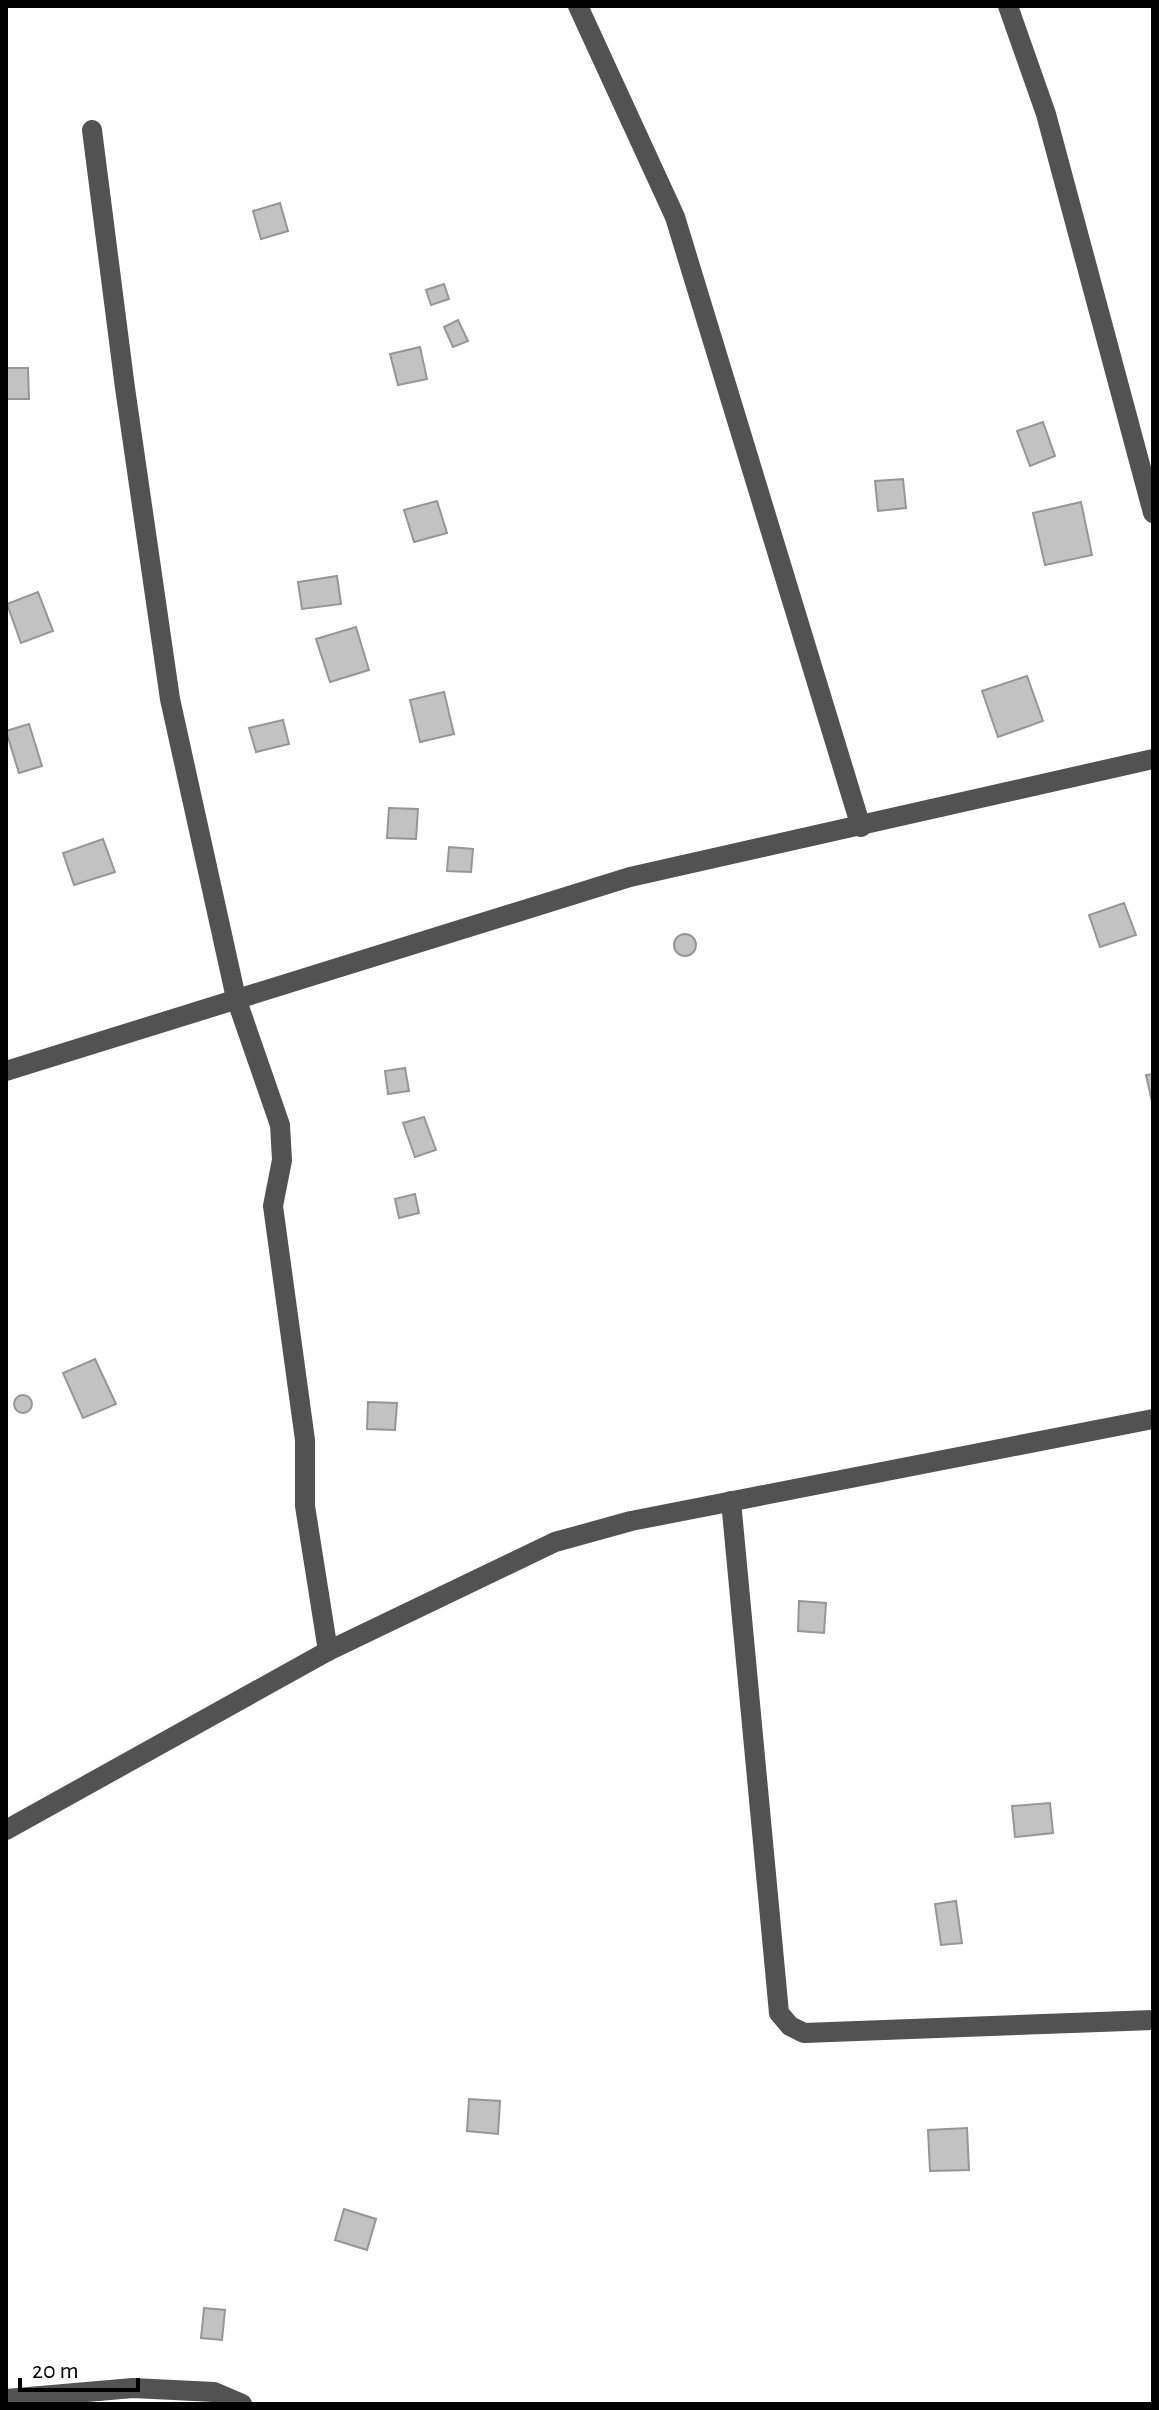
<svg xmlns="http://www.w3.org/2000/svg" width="1159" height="2410" viewBox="0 0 1159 2410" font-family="'Alegreya Sans',sans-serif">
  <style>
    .building { fill: #c2c2c2; stroke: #969696; stroke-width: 2 }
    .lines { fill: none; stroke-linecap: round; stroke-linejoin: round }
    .minor { stroke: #525252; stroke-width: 20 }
  </style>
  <rect width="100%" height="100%" fill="#fff"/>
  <g class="building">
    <path d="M 280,203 L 288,231 L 261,239 L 253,211 Z"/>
    <path d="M 444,284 L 449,299 L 431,305 L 426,290 Z"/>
    <path d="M 458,320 L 468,341 L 453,347 L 444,327 Z"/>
    <path d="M 420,347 L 427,379 L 398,385 L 390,354 Z"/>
    <path d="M 6,368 L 28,368 L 29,399 L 6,399 Z"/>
    <path d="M 1043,422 L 1055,456 L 1030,466 L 1017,431 Z"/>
    <path d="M 903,479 L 906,508 L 878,511 L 875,481 Z"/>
    <path d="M 437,501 L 447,533 L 414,542 L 404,510 Z"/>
    <path d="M 1081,502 L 1092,555 L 1045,565 L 1033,513 Z"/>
    <path d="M 337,576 L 341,604 L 302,609 L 298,582 Z"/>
    <path d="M 38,592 L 53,631 L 21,643 L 7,604 Z"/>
    <path d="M 356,627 L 369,670 L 330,682 L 316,639 Z"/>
    <path d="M 1027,676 L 1043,721 L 998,737 L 982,691 Z"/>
    <path d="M 444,692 L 454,734 L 420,742 L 410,700 Z"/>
    <path d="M 283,720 L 289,744 L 256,752 L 249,728 Z"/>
    <path d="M 29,724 L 42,766 L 19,773 L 6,731 Z"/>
    <path d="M 389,808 L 418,809 L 416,839 L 387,838 Z"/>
    <path d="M 103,839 L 115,872 L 74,885 L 63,853 Z"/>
    <path d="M 449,847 L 473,849 L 471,872 L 447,871 Z"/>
    <path d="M 1124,903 L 1136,935 L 1100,947 L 1089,915 Z"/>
    <circle cx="685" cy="945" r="11"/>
    <path d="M 405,1068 L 409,1091 L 388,1094 L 385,1071 Z"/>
    <path d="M 1153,1074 L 1153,1106 L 1146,1075 Z"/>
    <path d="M 424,1117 L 436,1150 L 415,1157 L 403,1123 Z"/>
    <path d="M 415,1194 L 419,1213 L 399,1218 L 395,1199 Z"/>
    <path d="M 95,1359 L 116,1404 L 83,1418 L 63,1373 Z"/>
    <circle cx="23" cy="1404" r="9"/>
    <path d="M 368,1402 L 397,1403 L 395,1430 L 367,1429 Z"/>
    <path d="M 799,1601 L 826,1603 L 824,1633 L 798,1631 Z"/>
    <path d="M 1050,1803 L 1053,1833 L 1015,1837 L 1012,1806 Z"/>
    <path d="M 956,1901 L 962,1943 L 941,1945 L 935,1904 Z"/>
    <path d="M 469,2099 L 500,2101 L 498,2134 L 467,2131 Z"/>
    <path d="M 967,2128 L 969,2170 L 930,2171 L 928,2130 Z"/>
    <path d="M 344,2209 L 376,2219 L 367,2250 L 335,2240 Z"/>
    <path d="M 204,2308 L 225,2310 L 222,2340 L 201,2338 Z"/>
  </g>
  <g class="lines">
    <g class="minor">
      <path d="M 578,6 L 675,217 L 861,827"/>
      <path d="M 1008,6 L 1046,114 L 1153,513"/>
      <path d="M 92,130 L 125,388 L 170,699 L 236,998 L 280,1125 L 282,1160 L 273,1206 L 305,1440 L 305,1506 L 328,1651"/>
      <path d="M 6,1071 L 630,877 L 1153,759"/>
      <path d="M 731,1501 L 779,2013 L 790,2026 L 804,2033 L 1153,2020"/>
      <path d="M 6,1830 L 328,1651 L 555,1542 L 631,1521 L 1153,1419"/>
      <path d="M 6,2399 L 133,2388 L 214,2392 L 242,2404"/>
    </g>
  </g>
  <rect width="1159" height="2410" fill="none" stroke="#000000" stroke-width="16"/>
  <path d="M20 2378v12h118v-12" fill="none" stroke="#000000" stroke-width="4"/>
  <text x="32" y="2378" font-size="24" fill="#000000" stroke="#ffffff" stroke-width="6" paint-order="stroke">20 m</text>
</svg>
